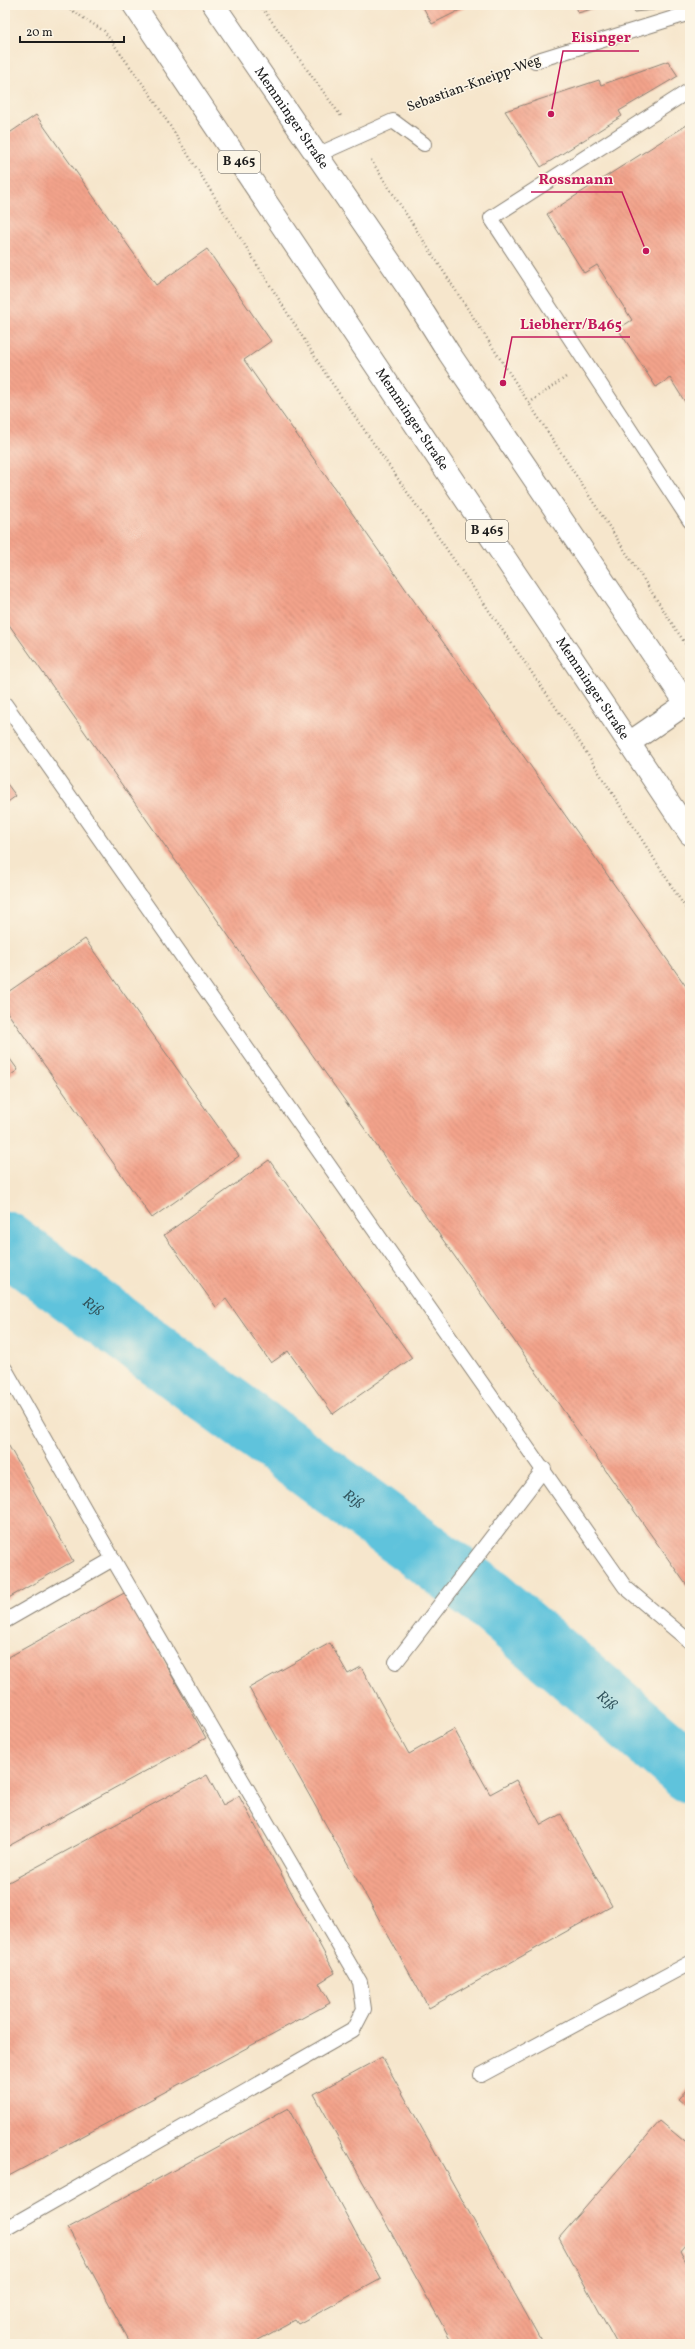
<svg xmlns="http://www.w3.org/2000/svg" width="695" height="2349" viewBox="0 0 695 2349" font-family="Vollkorn,serif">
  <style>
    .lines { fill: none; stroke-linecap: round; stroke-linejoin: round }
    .river { stroke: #5ec3dc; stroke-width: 62 }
    .building { fill: url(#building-back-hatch) }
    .lane-casing { stroke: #898174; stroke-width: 16 }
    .secondary-casing { stroke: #898174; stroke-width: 24 }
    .primary-casing { stroke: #898174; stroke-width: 24 }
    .path { stroke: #898174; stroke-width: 2.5; stroke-dasharray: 1 3; stroke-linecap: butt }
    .lane { stroke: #fff; stroke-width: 14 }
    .secondary { stroke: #fff; stroke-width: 22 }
    .primary { stroke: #fff; stroke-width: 22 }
    .labels { text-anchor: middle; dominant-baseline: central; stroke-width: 3; stroke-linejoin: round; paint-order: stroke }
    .shield { fill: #fcf5e5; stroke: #5f5d58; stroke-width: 1 }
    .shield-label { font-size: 13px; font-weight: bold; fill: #1c1c1c }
    .street-label { font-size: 14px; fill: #1c1c1c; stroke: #fcf5e5 }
    .water-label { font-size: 15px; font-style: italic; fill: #33565f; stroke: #fcf5e5 }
    .leader { fill: none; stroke: #c2185b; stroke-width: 1.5 }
    .callout-dot { fill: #c2185b; stroke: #fcf5e5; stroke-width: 1.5 }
    .callout-label { font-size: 15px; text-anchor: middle; font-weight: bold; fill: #c2185b; stroke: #fcf5e5; stroke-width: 3; stroke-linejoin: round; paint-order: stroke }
  </style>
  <defs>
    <pattern id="building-back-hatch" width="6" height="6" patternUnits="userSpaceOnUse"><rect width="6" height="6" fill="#f3a38b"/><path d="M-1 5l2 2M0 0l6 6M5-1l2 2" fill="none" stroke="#d08c77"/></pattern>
  </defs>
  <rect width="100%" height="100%" fill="#fcf5e5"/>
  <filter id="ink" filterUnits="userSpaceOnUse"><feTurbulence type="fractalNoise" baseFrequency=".025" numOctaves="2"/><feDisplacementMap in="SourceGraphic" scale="8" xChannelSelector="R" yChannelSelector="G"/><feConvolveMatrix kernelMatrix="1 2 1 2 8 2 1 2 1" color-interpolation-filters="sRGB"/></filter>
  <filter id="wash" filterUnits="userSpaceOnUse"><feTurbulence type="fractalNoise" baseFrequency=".012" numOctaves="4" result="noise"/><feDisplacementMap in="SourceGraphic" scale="16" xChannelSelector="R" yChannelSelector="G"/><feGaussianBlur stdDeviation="0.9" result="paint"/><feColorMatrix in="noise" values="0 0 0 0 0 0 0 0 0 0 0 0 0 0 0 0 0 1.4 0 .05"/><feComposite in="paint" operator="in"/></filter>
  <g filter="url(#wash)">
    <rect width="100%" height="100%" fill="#f6e6cc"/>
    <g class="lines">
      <path class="river" id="s1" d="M 5,1242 L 489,1600 L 690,1772"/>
    </g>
    <g id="blocks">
      <g class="building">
        <path d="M 422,5 L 470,5 L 432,24 Z"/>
        <path d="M 576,5 L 606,5 L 578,13 Z"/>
        <path d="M 634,5 L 654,5 L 654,10 L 634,12 Z"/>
        <path d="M 668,61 L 678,76 L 619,111 L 622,116 L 541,167 L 505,111 L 599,80 L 601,85 Z"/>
        <path d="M 36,115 L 156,285 L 207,249 L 271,341 L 244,360 L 690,992 L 690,1590 L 5,619 L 5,136 Z"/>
        <path d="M 690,123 L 690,410 L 670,378 L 656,387 L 618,329 L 632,320 L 597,265 L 584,273 L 547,214 Z"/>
        <path d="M 5,781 L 16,796 L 5,804 Z"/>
        <path d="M 85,939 L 239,1156 L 152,1218 L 5,1009 L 5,994 Z"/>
        <path d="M 5,1052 L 18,1070 L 5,1079 Z"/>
        <path d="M 269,1160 L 412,1358 L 333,1414 L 288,1351 L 271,1363 L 226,1299 L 216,1307 L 164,1235 Z"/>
        <path d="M 5,1439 L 73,1561 L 5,1600 Z"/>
        <path d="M 126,1592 L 206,1738 L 5,1848 L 5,1659 Z"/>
        <path d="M 330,1643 L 348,1674 L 361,1667 L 409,1754 L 454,1729 L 490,1794 L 516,1780 L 541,1825 L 561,1814 L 612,1906 L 429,2008 L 249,1688 Z"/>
        <path d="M 207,1775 L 223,1805 L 239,1796 L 335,1973 L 319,1983 L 330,2003 L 5,2178 L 5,1884 Z"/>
        <path d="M 382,2057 L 543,2344 L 453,2344 L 314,2094 Z"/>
        <path d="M 690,2087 L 690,2108 L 679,2099 Z"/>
        <path d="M 288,2108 L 381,2279 L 298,2324 L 295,2320 L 251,2344 L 131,2344 L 68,2228 Z"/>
        <path d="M 660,2121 L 690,2146 L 690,2239 L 680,2251 L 690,2269 L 690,2344 L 617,2344 L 559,2238 Z"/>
      </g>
    </g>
  </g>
  <g filter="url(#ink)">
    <use href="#blocks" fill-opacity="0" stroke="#898174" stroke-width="1"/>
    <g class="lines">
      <defs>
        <g id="lane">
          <path d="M 535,61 L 690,13"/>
          <path d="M 690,90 L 491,218 L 690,521"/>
          <path d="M 317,155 L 393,121 L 424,144"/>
          <path d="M 5,704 L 625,1587 L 690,1642"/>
          <path d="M 5,1369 L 113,1559 L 360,1982 L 364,2009 L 353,2030 L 5,2229"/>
          <path d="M 5,1621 L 113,1559"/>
          <path d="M 396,1662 L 544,1469"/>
          <path d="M 481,2075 L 690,1963"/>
        </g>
        <path id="secondary" d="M 629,743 L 690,701"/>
        <g id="primary">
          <path id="s2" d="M 134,5 L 690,834"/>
          <path id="s3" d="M 214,5 L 408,288 L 449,353 L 690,709"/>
        </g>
      </defs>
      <use href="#lane" class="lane-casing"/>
      <use href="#secondary" class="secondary-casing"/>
      <use href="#primary" class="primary-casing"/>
      <g class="path">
        <path d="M 63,5 L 104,31 L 150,94 L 327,376 L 577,738 L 690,915"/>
        <path d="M 260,5 L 341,116"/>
        <path d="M 415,106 L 512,70"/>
        <path d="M 371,160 L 690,651"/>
        <path d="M 529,403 L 566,377"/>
      </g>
      <use href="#lane" class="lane"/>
      <use href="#secondary" class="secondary"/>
      <use href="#primary" class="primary"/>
    </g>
  </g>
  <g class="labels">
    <g class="shield">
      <rect x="218" y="151" width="42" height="22" rx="3"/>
      <rect x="466" y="520" width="42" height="22" rx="3"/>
    </g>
    <g class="shield-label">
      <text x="239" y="162">B 465</text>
      <text x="487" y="531">B 465</text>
    </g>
    <g class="street-label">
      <text transform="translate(474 84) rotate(-20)">Sebastian-Kneipp-Weg</text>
      <text stroke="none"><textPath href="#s3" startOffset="137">Memminger Straße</textPath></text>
      <text stroke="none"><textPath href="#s2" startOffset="499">Memminger Straße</textPath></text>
      <text stroke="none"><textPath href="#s2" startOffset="823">Memminger Straße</textPath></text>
    </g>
    <g class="water-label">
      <text stroke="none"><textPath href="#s1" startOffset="109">Riß</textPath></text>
      <text stroke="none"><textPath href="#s1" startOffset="433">Riß</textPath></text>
      <text stroke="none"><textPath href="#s1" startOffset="757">Riß</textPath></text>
    </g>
  </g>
  <path class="leader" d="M551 114L563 51H639M646 251L622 192H531M503 383L512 337H630"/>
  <g class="callout-dot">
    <circle cx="551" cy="114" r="4"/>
    <circle cx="646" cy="251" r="4"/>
    <circle cx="503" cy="383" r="4"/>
  </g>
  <g class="callout-label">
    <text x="601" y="42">Eisinger</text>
    <text x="576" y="184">Rossmann</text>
    <text x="571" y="329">Liebherr/B465</text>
  </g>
  <rect width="695" height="2349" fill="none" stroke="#fcf5e5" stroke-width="20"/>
  <path d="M20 36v6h104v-6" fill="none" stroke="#1c1c1c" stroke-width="2"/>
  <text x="26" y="36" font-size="12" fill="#1c1c1c" stroke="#fcf5e5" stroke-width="3" paint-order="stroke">20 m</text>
</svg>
